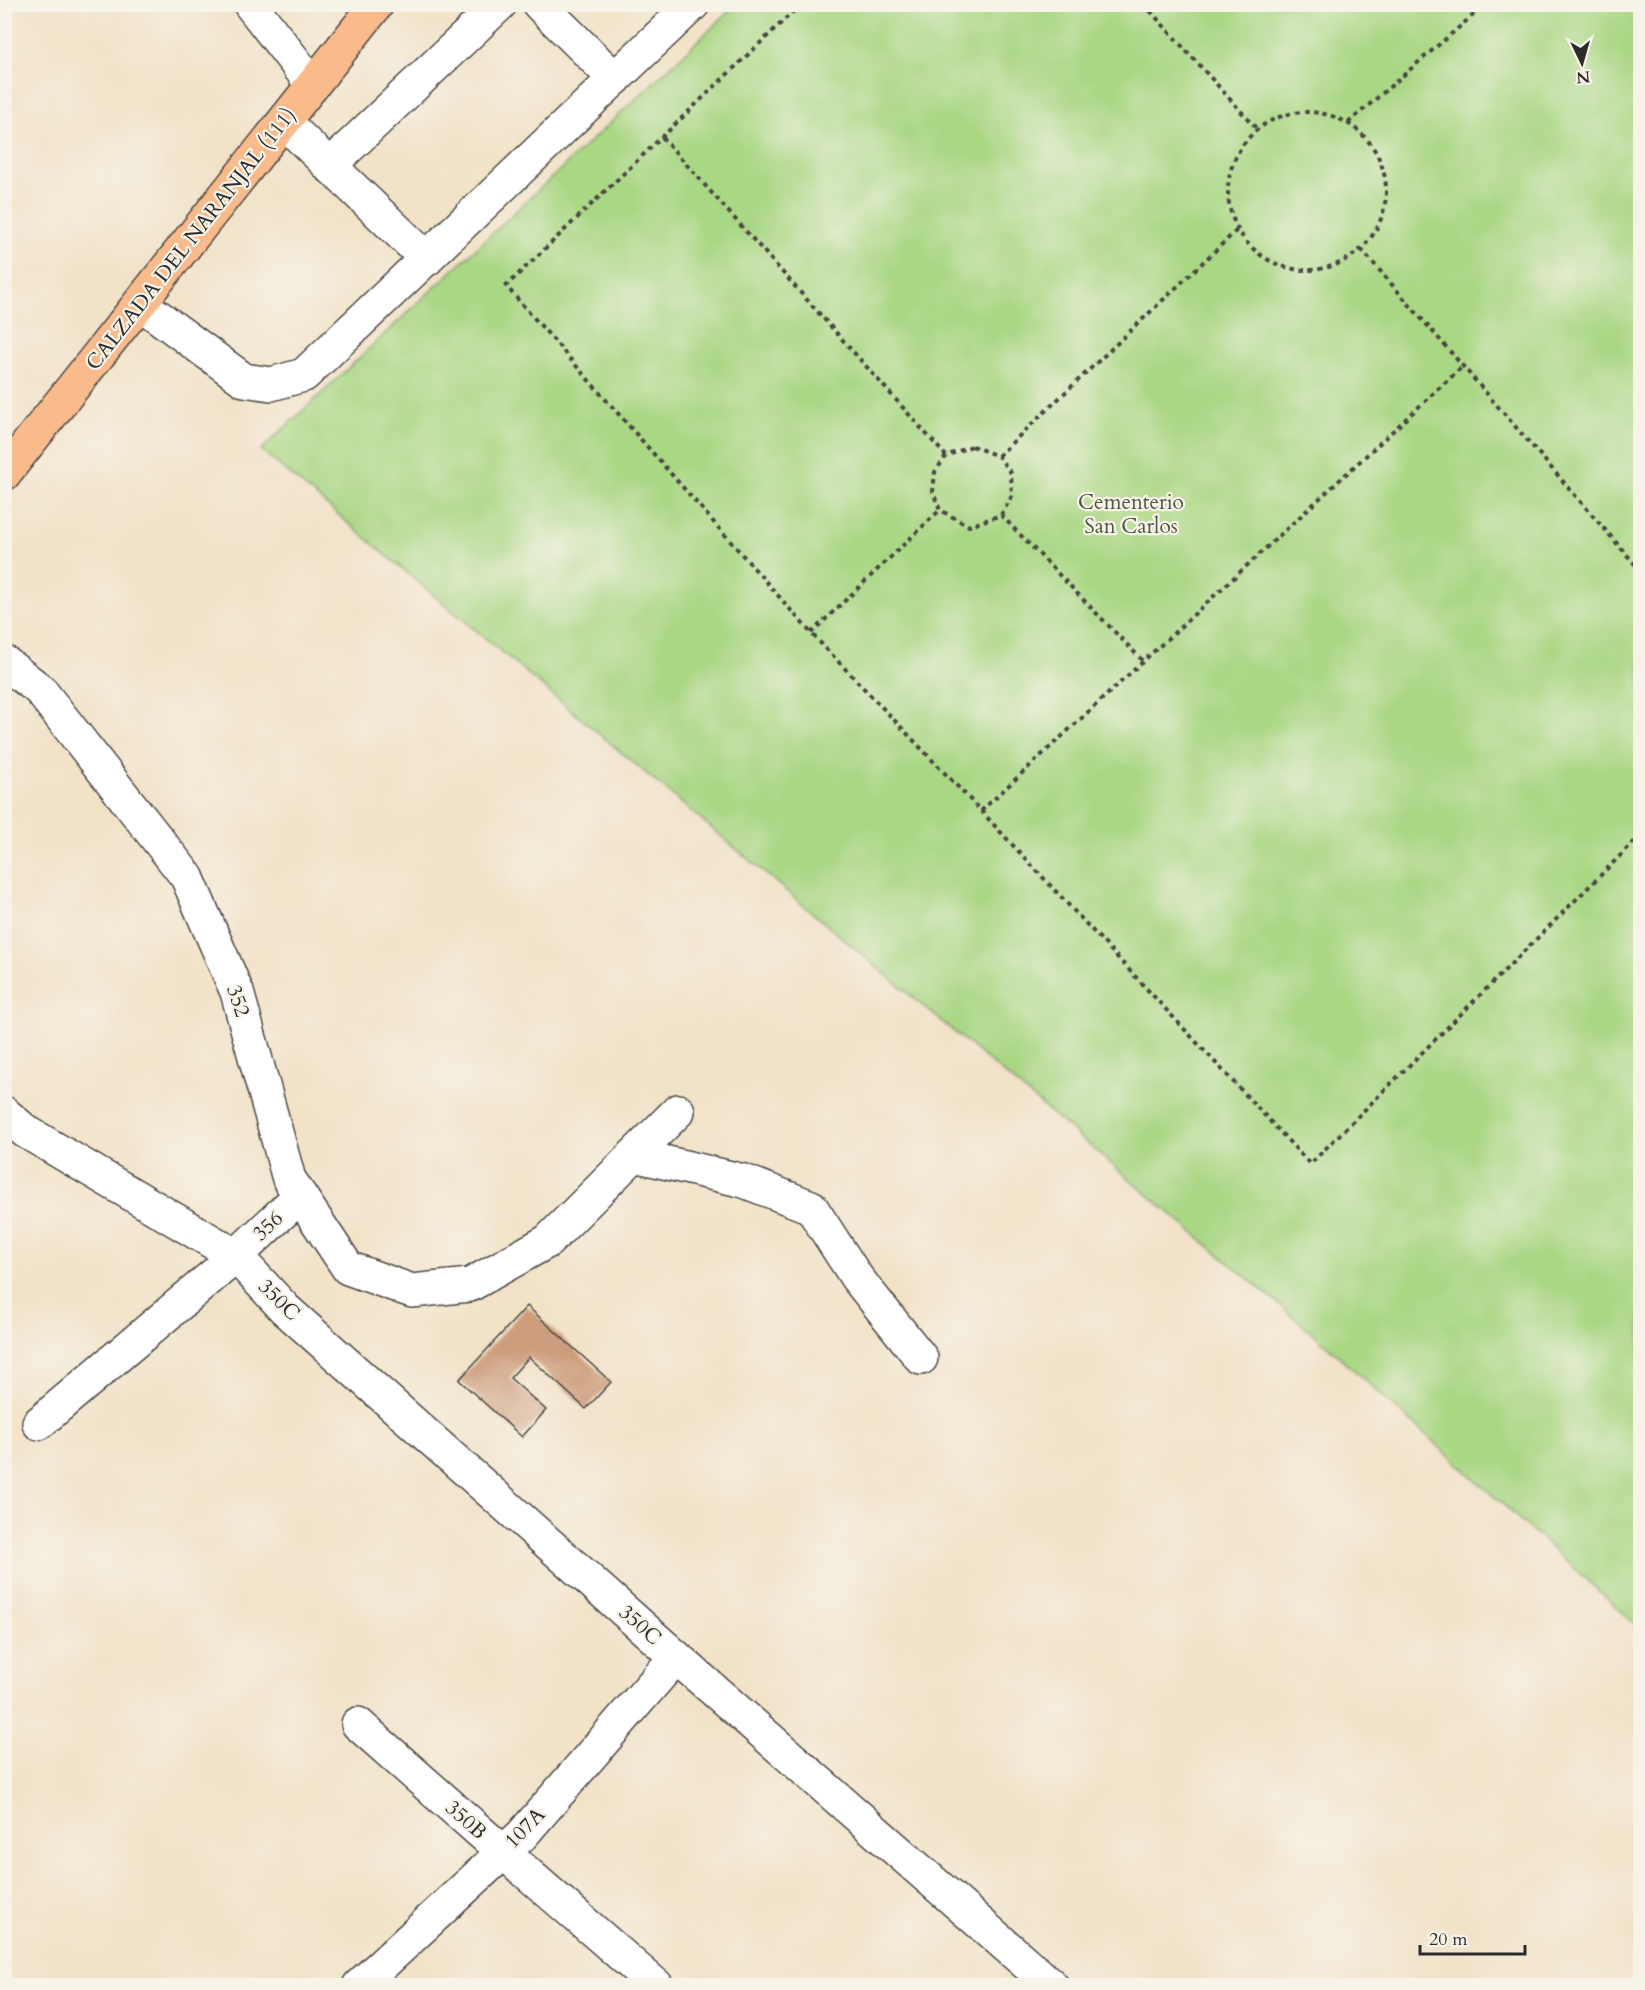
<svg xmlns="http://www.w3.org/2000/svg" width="1645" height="1990" viewBox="0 0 1645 1990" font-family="Cardo,serif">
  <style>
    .green { fill: #a9d784; stroke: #6a8158; stroke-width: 1.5 }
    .building { fill: #cd9e7e }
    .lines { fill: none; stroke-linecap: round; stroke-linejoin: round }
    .minor-casing { stroke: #494643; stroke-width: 36 }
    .major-casing { stroke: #494643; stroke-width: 36 }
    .path { stroke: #494643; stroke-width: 4; stroke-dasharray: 4.5 4.5; stroke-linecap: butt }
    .minor { stroke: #fff; stroke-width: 33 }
    .major { stroke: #fabb8c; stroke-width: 33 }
    .labels { text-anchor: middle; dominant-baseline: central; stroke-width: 4.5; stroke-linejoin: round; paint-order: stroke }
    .street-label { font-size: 21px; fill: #2b2b2b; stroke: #f7f3e8 }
    .park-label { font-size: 21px; fill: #4a5641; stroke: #f7f3e8 }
  </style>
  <rect width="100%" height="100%" fill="#f7f3e8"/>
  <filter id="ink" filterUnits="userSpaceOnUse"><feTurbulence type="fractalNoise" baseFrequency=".0167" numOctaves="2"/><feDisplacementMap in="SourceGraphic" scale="12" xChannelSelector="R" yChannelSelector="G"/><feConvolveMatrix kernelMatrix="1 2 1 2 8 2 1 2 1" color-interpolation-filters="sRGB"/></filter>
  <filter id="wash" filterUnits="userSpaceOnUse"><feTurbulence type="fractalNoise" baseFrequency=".008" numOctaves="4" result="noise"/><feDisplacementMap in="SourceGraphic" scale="24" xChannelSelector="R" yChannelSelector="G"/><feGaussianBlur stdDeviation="1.35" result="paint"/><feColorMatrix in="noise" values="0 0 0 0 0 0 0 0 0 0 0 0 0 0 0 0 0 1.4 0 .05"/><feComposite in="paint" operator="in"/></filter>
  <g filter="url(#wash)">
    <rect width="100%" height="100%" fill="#f2e2c8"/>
    <path class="green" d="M 736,5 L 1640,5 L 1640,1628 L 1314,1334 L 261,450 Z"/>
    <g id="blocks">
      <path class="building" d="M 527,1306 L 611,1382 L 586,1409 L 529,1357 L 510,1378 L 546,1410 L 522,1437 L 459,1380 Z"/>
    </g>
  </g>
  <g filter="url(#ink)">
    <use href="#blocks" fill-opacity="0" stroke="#494643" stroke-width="1.5"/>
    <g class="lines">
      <defs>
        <g id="minor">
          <path d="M 250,4 L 313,85"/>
          <path d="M 539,4 L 615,79"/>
          <path d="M 284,122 L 427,259"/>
          <path d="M 329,166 L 500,4"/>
          <path d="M 141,304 L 244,380 L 271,384 L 304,375 L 693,4"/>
          <path d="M 4,662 L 40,690 L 187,877 L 237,992 L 289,1179 L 348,1268 L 412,1291 L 470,1285 L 548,1241 L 678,1111"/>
          <path d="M 4,1113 L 25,1131 L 236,1256 L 285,1309 L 676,1657 L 1052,1986"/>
          <path d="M 634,1155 L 744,1181 L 811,1207 L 857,1278 L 921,1358"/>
          <path d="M 39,1423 L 236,1256 L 300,1196"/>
          <path d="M 358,1724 L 503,1852 L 657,1986"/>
          <path d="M 359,1986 L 522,1835 L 676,1657"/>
        </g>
        <path id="major" d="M 4,474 L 377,4"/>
      </defs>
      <use href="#minor" class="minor-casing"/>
      <use href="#major" class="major-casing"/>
      <g class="path">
        <path d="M 801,4 L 506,286 L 811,633 L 981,811 L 1310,1164 L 1640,836"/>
        <path d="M 1144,4 L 1257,129"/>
        <circle cx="1307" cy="191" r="79"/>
        <path d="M 1348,123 L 1486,4"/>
        <path d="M 662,137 L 946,456"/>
        <path d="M 1361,249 L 1640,570"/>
        <path d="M 972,446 L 998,456 L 1011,473 L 1012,496 L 1001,515 L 969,526 L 940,510 L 933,492 L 935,472 L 946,456 Z"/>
        <path d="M 998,456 L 1237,230"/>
        <path d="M 1001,515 L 1143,661"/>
        <path d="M 811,633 L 940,510"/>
        <path d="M 981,811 L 1462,367"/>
      </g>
      <use href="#minor" class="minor"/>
      <use href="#major" class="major"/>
    </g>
  </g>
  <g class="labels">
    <g class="street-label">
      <text transform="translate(191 239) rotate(-52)">CALZADA DEL NARANJAL (111)</text>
      <text transform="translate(238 1001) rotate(72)">352</text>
      <text transform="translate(268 1226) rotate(-43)">356</text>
      <text transform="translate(279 1300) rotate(45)">350C</text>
      <text transform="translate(640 1625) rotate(42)">350C</text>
      <text transform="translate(466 1820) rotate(42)">350B</text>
      <text transform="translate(525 1828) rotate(-46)">107A</text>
    </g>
    <g class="park-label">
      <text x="1131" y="502">Cementerio<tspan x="1131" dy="24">San Carlos</tspan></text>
    </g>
  </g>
  <rect width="1645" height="1990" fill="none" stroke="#f7f3e8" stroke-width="24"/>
  <g transform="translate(1582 63) rotate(175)" stroke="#f7f3e8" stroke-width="4.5" paint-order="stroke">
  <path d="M0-4.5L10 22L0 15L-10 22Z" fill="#2b2b2b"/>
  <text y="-9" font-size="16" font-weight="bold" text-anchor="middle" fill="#2b2b2b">N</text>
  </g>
  <path d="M1420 1945v9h105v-9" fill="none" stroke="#2b2b2b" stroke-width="3"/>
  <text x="1429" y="1945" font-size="18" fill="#2b2b2b" stroke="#f7f3e8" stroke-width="4.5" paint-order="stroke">20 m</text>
</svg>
